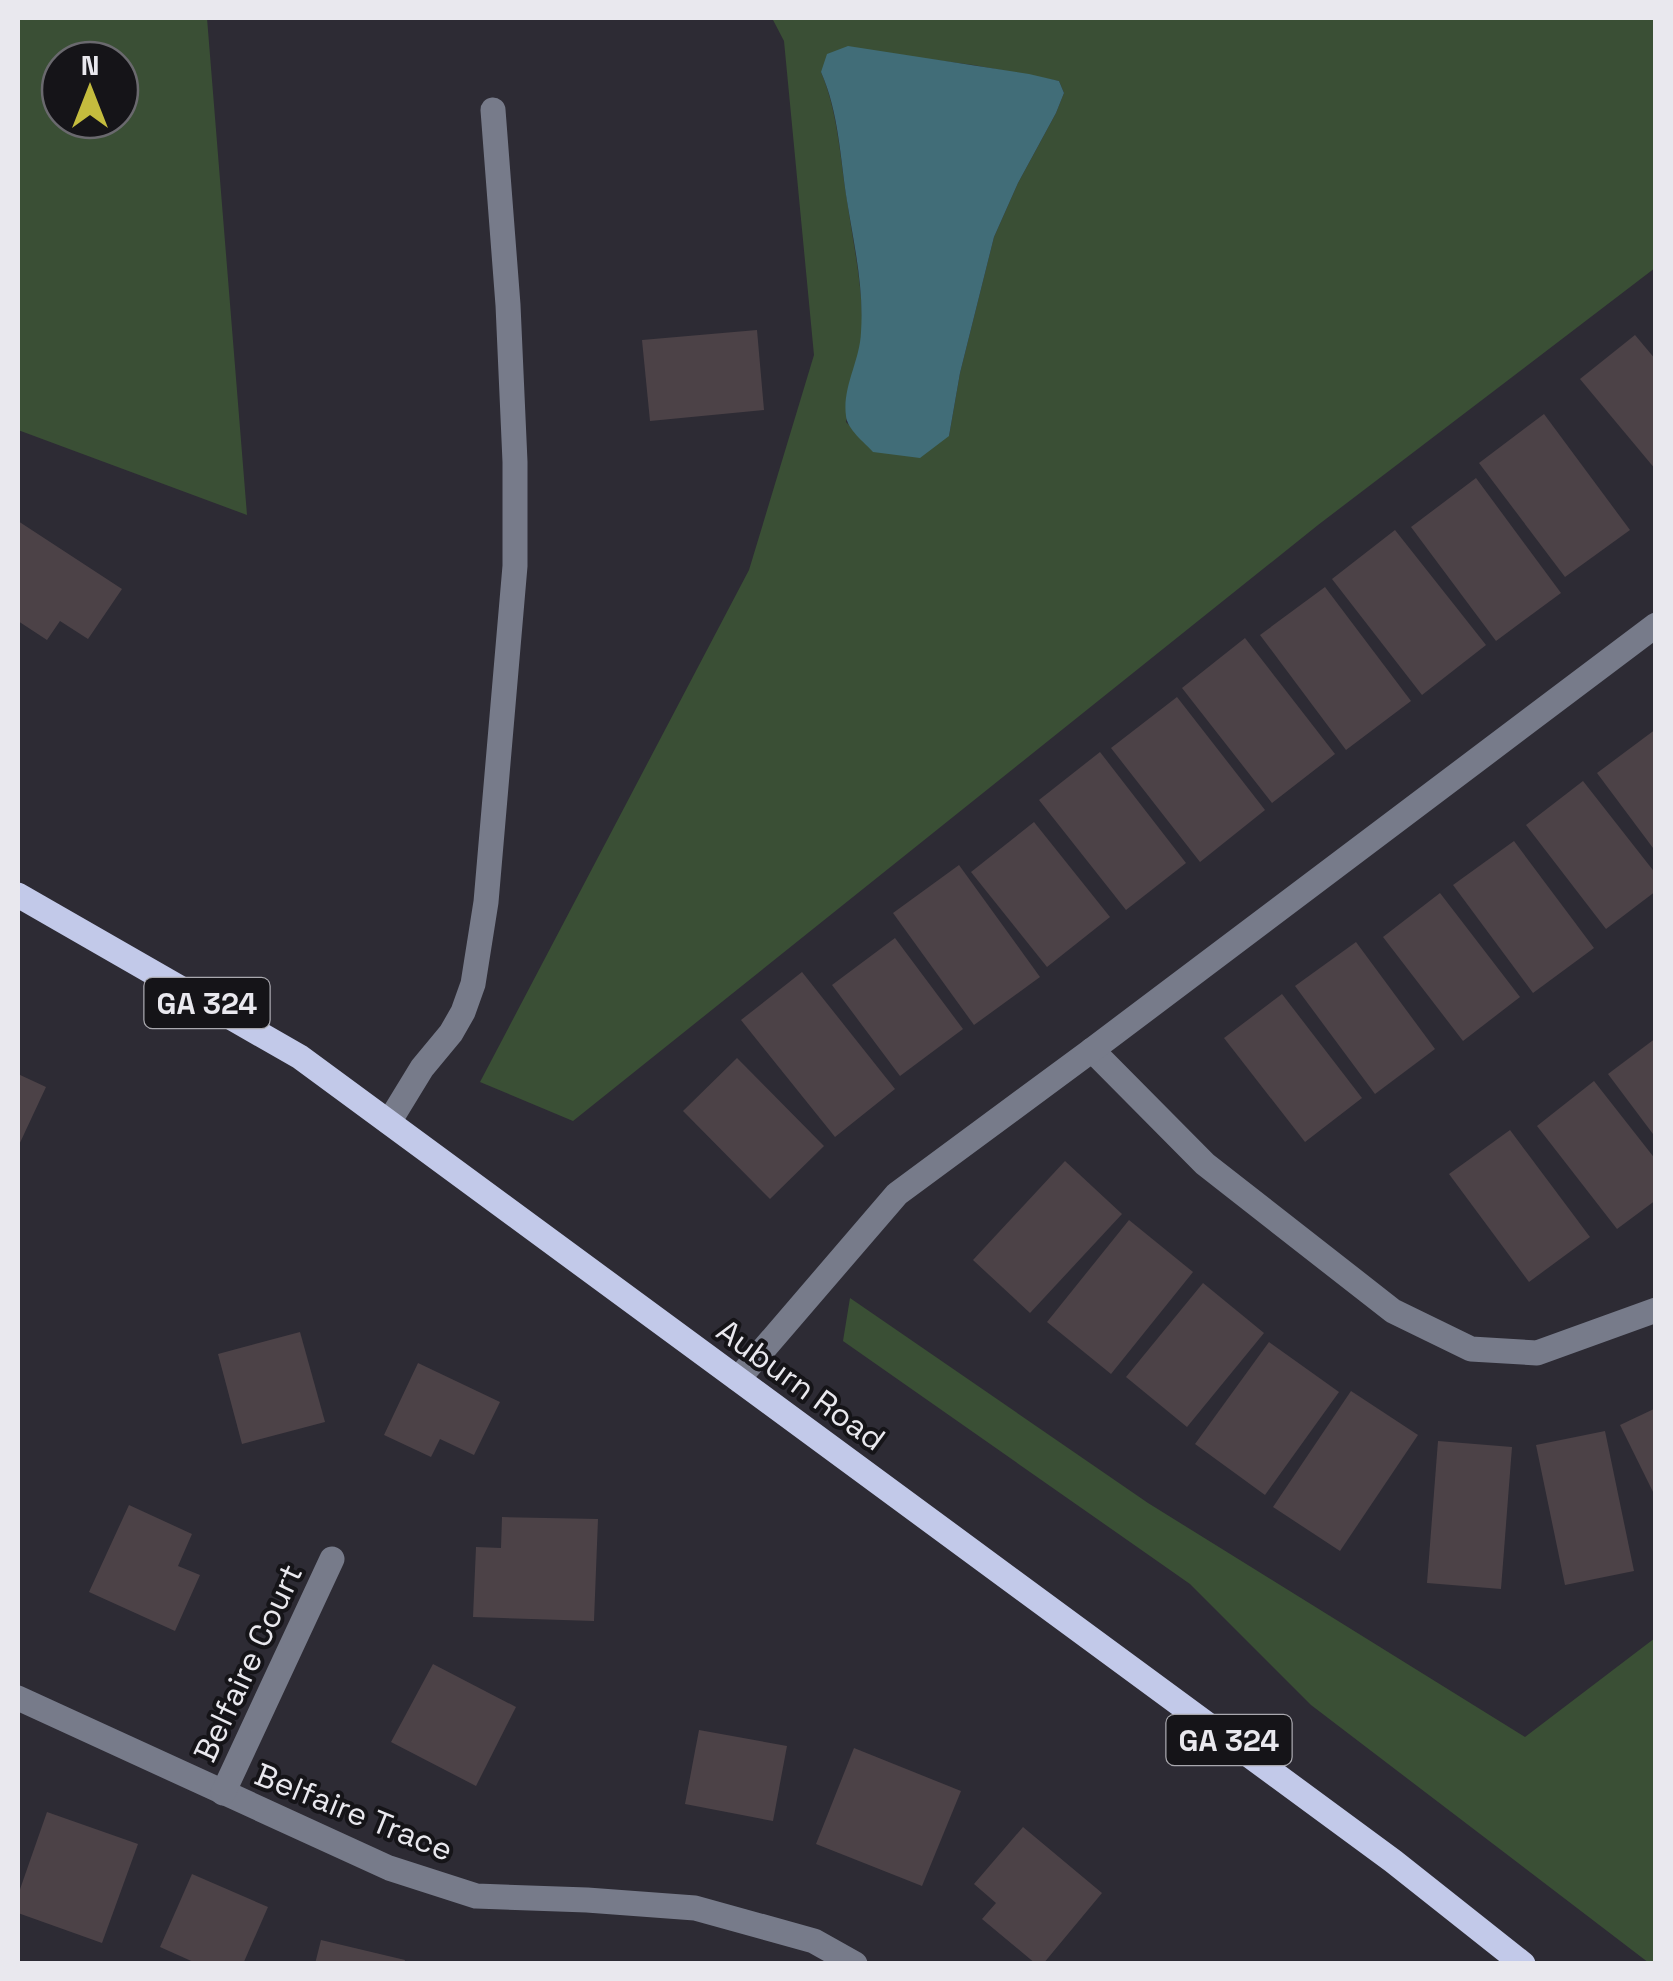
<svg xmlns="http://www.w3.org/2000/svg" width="1673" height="1981" viewBox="0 0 1673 1981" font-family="'Space Grotesk',sans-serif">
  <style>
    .green { fill: #3a4f35; fill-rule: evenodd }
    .water { fill: #416d78 }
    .building { fill: #4c4247 }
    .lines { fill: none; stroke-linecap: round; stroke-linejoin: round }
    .minor { stroke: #777b8a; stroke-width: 25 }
    .major { stroke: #c2c9e9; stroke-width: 25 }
    .labels { text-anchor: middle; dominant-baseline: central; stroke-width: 8; stroke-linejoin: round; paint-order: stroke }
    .shield { fill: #151418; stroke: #a9a8ae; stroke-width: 2.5 }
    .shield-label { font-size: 30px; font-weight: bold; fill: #e9e8ee }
    .street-label { font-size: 32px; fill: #e9e8ee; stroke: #151418 }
  </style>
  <rect width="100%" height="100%" fill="#2d2b34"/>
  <g class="green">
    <path d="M 18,18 L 207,18 L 247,515 L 18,430 ZM 60,60 L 120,60 L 120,120 L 60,120 Z"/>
    <path d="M 772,18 L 1655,18 L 1655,268 L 1318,525 L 573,1121 L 480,1082 L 749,570 L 814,355 L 784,41 ZM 881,53 L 973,65 L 1059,81 L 1064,93 L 1056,113 L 1018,183 L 994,237 L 960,373 L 949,436 L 859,435 L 846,422 C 852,392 861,361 862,330 C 863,286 853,243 847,200 C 840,157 838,112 821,72 Z"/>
    <path d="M 850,1298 L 1148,1503 L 1525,1737 L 1655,1638 L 1655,1963 L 1649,1963 L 1311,1705 L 1190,1584 L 843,1341 Z"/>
  </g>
  <path class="water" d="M 848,46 L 1029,74 L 1059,81 L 1064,93 L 1056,113 L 1018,183 L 994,237 L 960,373 L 949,436 L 920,458 L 873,452 C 864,442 847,429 846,416 C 842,387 860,361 861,332 C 864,288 854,244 847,201 C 840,157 839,113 821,72 L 827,54 Z"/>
  <g class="building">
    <path d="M 757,330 L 764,410 L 650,421 L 642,340 Z"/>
    <path d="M 1635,335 L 1656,360 L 1656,470 L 1580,379 Z"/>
    <path d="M 1544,414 L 1630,530 L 1565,577 L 1479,463 Z"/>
    <path d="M 1476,478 L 1561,593 L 1496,641 L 1411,527 Z"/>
    <path d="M 18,521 L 122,589 L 88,639 L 60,621 L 47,640 L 18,621 Z"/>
    <path d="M 1395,530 L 1486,645 L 1422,695 L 1332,579 Z"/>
    <path d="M 1325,587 L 1411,701 L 1346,750 L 1260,635 Z"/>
    <path d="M 1245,638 L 1335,754 L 1272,803 L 1182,688 Z"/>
    <path d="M 1177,697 L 1265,810 L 1200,862 L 1111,748 Z"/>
    <path d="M 1656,729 L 1656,852 L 1597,773 Z"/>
    <path d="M 1100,752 L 1186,863 L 1126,910 L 1039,800 Z"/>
    <path d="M 1583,781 L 1656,874 L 1656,891 L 1606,929 L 1526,825 Z"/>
    <path d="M 1034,822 L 1110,917 L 1047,967 L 971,872 Z"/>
    <path d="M 1514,841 L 1594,948 L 1533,993 L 1453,885 Z"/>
    <path d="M 959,865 L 1040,977 L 974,1025 L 893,913 Z"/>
    <path d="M 1440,893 L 1520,997 L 1463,1041 L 1383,937 Z"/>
    <path d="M 895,938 L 963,1029 L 900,1076 L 832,985 Z"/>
    <path d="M 1356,942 L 1435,1049 L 1375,1094 L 1295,986 Z"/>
    <path d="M 802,972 L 895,1089 L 835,1137 L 741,1020 Z"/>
    <path d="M 1282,994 L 1362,1098 L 1305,1142 L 1224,1038 Z"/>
    <path d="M 1656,1038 L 1656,1138 L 1608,1074 Z"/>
    <path d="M 737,1058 L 824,1146 L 770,1199 L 683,1111 Z"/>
    <path d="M 18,1074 L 46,1087 L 18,1147 Z"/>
    <path d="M 1594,1081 L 1656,1160 L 1656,1200 L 1617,1229 L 1537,1126 Z"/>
    <path d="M 1510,1130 L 1590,1237 L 1529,1282 L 1449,1174 Z"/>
    <path d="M 1065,1161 L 1122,1214 L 1030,1313 L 973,1260 Z"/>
    <path d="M 1129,1220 L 1193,1272 L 1111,1374 L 1047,1322 Z"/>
    <path d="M 1203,1283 L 1264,1333 L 1187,1427 L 1126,1377 Z"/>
    <path d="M 300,1332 L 325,1422 L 242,1444 L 218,1354 Z"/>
    <path d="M 1269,1342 L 1339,1392 L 1265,1495 L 1195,1444 Z"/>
    <path d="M 418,1363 L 500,1402 L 474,1455 L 440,1439 L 431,1457 L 384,1435 Z"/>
    <path d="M 1351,1391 L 1418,1435 L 1340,1551 L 1273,1507 Z"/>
    <path d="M 1656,1408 L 1656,1498 L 1620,1425 Z"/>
    <path d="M 1605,1431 L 1634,1571 L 1565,1585 L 1536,1445 Z"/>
    <path d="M 1438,1441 L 1512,1447 L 1501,1589 L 1427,1583 Z"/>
    <path d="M 129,1505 L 192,1534 L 178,1566 L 200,1575 L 175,1631 L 89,1592 Z"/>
    <path d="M 502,1517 L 598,1519 L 594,1621 L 473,1617 L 476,1547 L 501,1548 Z"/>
    <path d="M 433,1664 L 516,1707 L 476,1786 L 391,1742 Z"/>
    <path d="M 699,1730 L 787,1746 L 773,1821 L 685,1804 Z"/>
    <path d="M 854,1748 L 961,1791 L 922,1886 L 816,1844 Z"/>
    <path d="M 47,1812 L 138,1844 L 102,1943 L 18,1913 L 18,1895 Z"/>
    <path d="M 1023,1827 L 1102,1893 L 1043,1964 L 1036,1964 L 982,1919 L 996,1903 L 974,1884 Z"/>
    <path d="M 192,1874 L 268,1907 L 243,1964 L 198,1964 L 160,1947 Z"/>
    <path d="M 321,1940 L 405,1960 L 404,1964 L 315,1964 Z"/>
  </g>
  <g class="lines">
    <g class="minor">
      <path d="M 1092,1050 L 1205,1164 L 1393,1311 L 1471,1349 L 1537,1353 L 1656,1310"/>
      <path d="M 389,1122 L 422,1068 L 451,1033 L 463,1012 L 473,984 L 486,902 L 515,566 L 515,462 L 508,305 L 493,110"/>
      <path d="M 738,1379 L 897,1194 L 1092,1050 L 1656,625"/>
      <path d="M 18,1698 L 389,1868 L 476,1896 L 587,1900 L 695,1908 L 814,1941 L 855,1964"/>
      <path d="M 223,1793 L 332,1559"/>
    </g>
    <path class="major" d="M 18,895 L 300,1057 L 1393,1861 L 1523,1964"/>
  </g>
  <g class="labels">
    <g class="shield">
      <rect x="144.5" y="978" width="125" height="50" rx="8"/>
      <rect x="1166.5" y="1715" width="125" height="50" rx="8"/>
    </g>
    <g class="shield-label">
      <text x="207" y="1003">GA 324</text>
      <text x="1229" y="1740">GA 324</text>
    </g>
    <g class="street-label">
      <text transform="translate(801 1385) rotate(36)">Auburn Road</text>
      <text transform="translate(248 1663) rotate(-65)">Belfaire Court</text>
      <text transform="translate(354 1812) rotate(22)">Belfaire Trace</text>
    </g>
  </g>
  <rect width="1673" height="1981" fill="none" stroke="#e9e8ee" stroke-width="40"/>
  <g transform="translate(90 90)"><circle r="48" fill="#151418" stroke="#6a696e" stroke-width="2.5"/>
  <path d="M0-8L18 38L0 25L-18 38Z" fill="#c4bc3e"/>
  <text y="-15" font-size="28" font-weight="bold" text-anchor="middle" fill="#e9e8ee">N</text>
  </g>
</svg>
